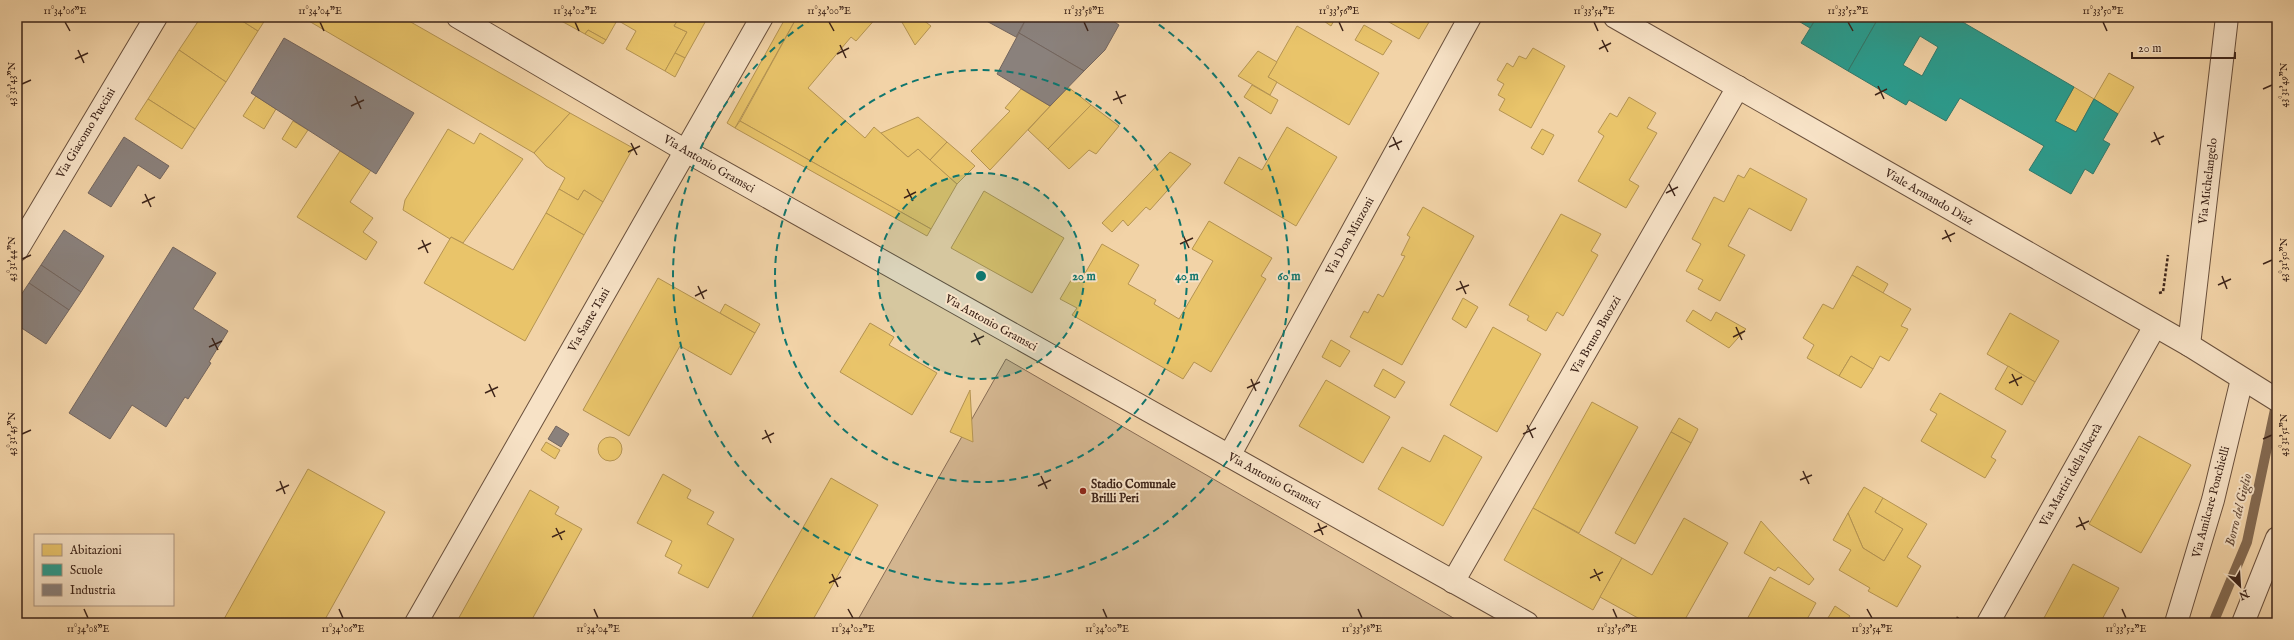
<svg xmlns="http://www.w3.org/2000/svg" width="2294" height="640" viewBox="0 0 2294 640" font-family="'IM FELL English',serif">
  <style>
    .green { fill: #d3b58f; stroke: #886c54 }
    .homes { fill: #e9c46a; stroke: #b59452 }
    .schools { fill: #2a9d8f; stroke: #30796c; fill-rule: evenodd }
    .industry { fill: #8a817c; stroke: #73655e }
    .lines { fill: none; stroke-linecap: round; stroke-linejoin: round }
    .stream { stroke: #846a51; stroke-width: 10 }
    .minor-casing { stroke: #6a503c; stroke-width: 24 }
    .path { stroke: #3d2419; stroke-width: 2.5; stroke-dasharray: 3 2; stroke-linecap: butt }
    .minor { stroke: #f7e2c6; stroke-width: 22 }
    .ticks { fill: none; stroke: #3d2419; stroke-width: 1.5 }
    .ring { fill: none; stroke: #0f766e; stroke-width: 2; stroke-dasharray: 7 5 }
    .poi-dot { fill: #8f2418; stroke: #f7e2c6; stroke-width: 1.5 }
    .labels { text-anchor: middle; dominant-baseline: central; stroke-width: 4; stroke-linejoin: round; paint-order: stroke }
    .street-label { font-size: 12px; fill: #3d2419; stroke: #f7e2c6 }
    .poi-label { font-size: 12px; font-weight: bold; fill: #3d2419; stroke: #f7e2c6; text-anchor: start }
    .water-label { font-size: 13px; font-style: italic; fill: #614735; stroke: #f7e2c6 }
    .centre { fill: #0f766e; stroke: #f7e2c6; stroke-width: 2 }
    .ring-label { font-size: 12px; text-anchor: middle; font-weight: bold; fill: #0f766e; stroke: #f7e2c6; stroke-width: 4; stroke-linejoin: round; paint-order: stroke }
    .neatline { fill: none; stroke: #3d2419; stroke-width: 1.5 }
    .ticks-label { font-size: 10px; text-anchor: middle; fill: #3d2419 }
  </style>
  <rect width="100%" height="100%" fill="#f2d3a7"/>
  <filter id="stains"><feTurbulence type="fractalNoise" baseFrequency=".005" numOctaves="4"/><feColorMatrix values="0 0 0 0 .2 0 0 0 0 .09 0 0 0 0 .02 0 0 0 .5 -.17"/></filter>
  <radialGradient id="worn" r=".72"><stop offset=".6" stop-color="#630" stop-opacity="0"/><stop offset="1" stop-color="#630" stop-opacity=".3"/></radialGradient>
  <path class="green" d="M 1006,359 L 1462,623 L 856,623 Z"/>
  <g class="homes">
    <path d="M 201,17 L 236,17 L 258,31 L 226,82 L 179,50 Z"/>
    <path d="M 236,17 L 267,17 L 258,31 Z"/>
    <path d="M 302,17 L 402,17 L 570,113 L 534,153 Z"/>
    <path d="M 554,17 L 619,17 L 606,40 L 588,30 L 585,34 Z"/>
    <path d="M 619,17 L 680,17 L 674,26 L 687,32 L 665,71 L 626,49 L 636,31 L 617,20 Z"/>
    <path d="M 680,17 L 708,17 L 685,58 L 675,53 L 687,32 L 674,26 Z"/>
    <path d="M 786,17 L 797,17 L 735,128 L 727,123 Z"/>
    <path d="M 797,17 L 877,17 L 856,41 L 851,37 L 808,88 L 865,138 L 874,127 L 908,157 L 918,149 L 957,184 L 931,229 L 740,121 Z"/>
    <path d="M 899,17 L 919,17 L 931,26 L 915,45 Z"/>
    <path d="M 1318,17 L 1336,17 L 1331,26 Z"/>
    <path d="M 1380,17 L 1432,17 L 1419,39 Z"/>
    <path d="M 1364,25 L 1392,41 L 1383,55 L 1355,40 Z"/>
    <path d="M 1297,26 L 1379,73 L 1349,125 L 1268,77 Z"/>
    <path d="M 588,30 L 606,40 L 603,44 L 585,34 Z"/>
    <path d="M 1533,48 L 1565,66 L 1531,128 L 1499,110 L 1505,99 L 1498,95 L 1504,84 L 1497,80 L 1507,63 L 1513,67 L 1519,56 L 1526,59 Z"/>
    <path d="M 179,50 L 226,82 L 195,129 L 148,99 Z"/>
    <path d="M 1258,51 L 1277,62 L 1268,77 L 1277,82 L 1270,95 L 1238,76 Z"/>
    <path d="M 675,53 L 685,58 L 675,77 L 665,71 Z"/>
    <path d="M 2109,73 L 2134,87 L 2118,114 L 2094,99 Z"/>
    <path d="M 1252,85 L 1278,100 L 1271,114 L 1244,97 Z"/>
    <path d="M 1068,87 L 1091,105 L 1048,149 L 1028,130 Z"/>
    <path d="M 2074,87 L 2094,99 L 2076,132 L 2055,121 Z"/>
    <path d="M 1021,89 L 1050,106 L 990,170 L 971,151 L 1010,111 L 1005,108 Z"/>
    <path d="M 256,96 L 276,109 L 264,129 L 243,116 Z"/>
    <path d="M 1629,97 L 1656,113 L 1647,128 L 1657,133 L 1629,180 L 1639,186 L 1626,208 L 1578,181 L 1604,136 L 1598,132 L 1610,113 L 1617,117 Z"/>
    <path d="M 148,99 L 195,129 L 182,149 L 135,119 Z"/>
    <path d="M 1091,105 L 1119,126 L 1096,154 L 1089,150 L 1069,169 L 1048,149 Z"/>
    <path d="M 570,113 L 633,148 L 603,202 L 584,190 L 578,200 L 559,189 L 565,178 L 546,166 L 534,153 Z"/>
    <path d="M 918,117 L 947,142 L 930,160 L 918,149 L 908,157 L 881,133 Z"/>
    <path d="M 293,121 L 308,130 L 296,148 L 282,139 Z"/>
    <path d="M 740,121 L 931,229 L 927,236 L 735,128 Z"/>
    <path d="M 1287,127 L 1337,157 L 1296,226 L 1224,183 L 1239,157 L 1262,170 Z"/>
    <path d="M 448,129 L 474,144 L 480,133 L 523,159 L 463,243 L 451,237 L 450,239 L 403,210 L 405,200 Z"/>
    <path d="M 1542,129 L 1554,135 L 1543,155 L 1531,148 Z"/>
    <path d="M 947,142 L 975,166 L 957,184 L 930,160 Z"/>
    <path d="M 340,151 L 371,170 L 350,202 L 373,218 L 363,232 L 377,242 L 366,260 L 297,217 Z"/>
    <path d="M 1170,152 L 1191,164 L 1150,210 L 1146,207 L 1128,226 L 1123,220 L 1112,232 L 1102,223 Z"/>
    <path d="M 1750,168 L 1807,199 L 1791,231 L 1749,208 L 1728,246 L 1745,255 L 1720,301 L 1698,289 L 1703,280 L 1686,271 L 1701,244 L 1692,239 L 1714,197 L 1724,202 L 1738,175 L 1744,178 Z"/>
    <path d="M 559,189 L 578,200 L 584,190 L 603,202 L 584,235 L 546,213 Z"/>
    <path d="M 984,191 L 1064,238 L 1032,293 L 951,248 Z"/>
    <path d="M 1423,207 L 1474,236 L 1402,365 L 1350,337 L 1364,311 L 1368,313 L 1378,294 L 1383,297 L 1405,256 L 1401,255 L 1410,237 L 1407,235 Z"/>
    <path d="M 546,213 L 584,235 L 525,341 L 424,283 L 451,237 L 513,270 Z"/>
    <path d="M 1561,214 L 1601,234 L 1591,251 L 1598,255 L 1563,316 L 1557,312 L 1546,331 L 1527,320 L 1529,316 L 1509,305 Z"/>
    <path d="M 1209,221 L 1272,258 L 1261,276 L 1266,279 L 1211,372 L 1194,362 L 1183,379 L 1072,315 L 1077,308 L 1060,299 L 1073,277 L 1080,282 L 1102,244 L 1139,265 L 1128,284 L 1156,300 L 1154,304 L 1179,319 L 1213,261 L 1192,249 Z"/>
    <path d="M 1857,266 L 1888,284 L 1883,293 L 1852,275 Z"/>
    <path d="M 1852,275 L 1911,309 L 1901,326 L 1908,329 L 1889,361 L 1880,356 L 1873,369 L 1851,356 L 1839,376 L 1807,358 L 1814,345 L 1803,338 L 1823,304 L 1833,309 Z"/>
    <path d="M 658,278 L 755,333 L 731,375 L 680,346 L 629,436 L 583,410 Z"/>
    <path d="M 1463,298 L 1478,307 L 1466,328 L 1452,319 Z"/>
    <path d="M 725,304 L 760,324 L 755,333 L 720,313 Z"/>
    <path d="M 1693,310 L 1711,321 L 1716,312 L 1746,329 L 1729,348 L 1686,321 Z"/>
    <path d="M 2010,313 L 2059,341 L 2035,382 L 1987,354 Z"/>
    <path d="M 870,323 L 894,337 L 889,345 L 937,373 L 912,415 L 840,372 Z"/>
    <path d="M 1493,327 L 1541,354 L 1497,432 L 1450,405 Z"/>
    <path d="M 1331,340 L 1350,351 L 1340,367 L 1322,357 Z"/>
    <path d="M 1851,356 L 1873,369 L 1861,388 L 1839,376 Z"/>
    <path d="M 2008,366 L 2035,382 L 2022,405 L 1995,389 Z"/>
    <path d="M 1383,369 L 1405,382 L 1395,398 L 1374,386 Z"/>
    <path d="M 1326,380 L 1390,417 L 1363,463 L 1299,426 Z"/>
    <path d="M 970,390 L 973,442 L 950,432 Z"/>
    <path d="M 1940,393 L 2006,431 L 1991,457 L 1996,460 L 1985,478 L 1921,441 L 1937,414 L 1930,410 Z"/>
    <path d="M 1592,402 L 1638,427 L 1579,533 L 1533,508 Z"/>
    <path d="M 1679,418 L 1698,429 L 1691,443 L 1671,432 Z"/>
    <path d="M 1671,432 L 1691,443 L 1635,544 L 1615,533 Z"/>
    <path d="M 1444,435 L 1482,457 L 1443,526 L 1378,489 L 1402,447 L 1430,462 Z"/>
    <path d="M 2139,436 L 2191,465 L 2141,553 L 2089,524 Z"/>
    <circle cx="610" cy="449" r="12"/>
    <path d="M 546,442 L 560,450 L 555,459 L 541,450 Z"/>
    <path d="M 308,469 L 385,512 L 323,623 L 232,623 L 224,619 Z"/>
    <path d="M 663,474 L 691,490 L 687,498 L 714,512 L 707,524 L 734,539 L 708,588 L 678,573 L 682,565 L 665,556 L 672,541 L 637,523 Z"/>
    <path d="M 831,478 L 878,505 L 811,623 L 749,623 Z"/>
    <path d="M 1864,487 L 1883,498 L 1875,512 L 1903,529 L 1884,561 L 1863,548 L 1848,513 Z"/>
    <path d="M 530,490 L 559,507 L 555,514 L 582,529 L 530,623 L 456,623 Z"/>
    <path d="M 1883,498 L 1927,524 L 1907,557 L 1921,566 L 1897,607 L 1868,591 L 1870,588 L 1839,570 L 1851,550 L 1833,540 L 1848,513 L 1863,548 L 1884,561 L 1903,529 L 1875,512 Z"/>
    <path d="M 1533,508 L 1622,558 L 1593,610 L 1504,560 Z"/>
    <path d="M 1684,518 L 1728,543 L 1683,623 L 1647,623 L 1600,597 L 1622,558 L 1652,575 Z"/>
    <path d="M 1761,521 L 1814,579 L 1809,585 L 1778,567 L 1775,571 L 1744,553 Z"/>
    <path d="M 2073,564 L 2119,588 L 2100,623 L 2054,623 L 2044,618 Z"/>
    <path d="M 1770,577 L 1816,603 L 1805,623 L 1745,623 Z"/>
    <path d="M 1835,606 L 1850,616 L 1845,623 L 1825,623 Z"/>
  </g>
  <g class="schools">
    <path d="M 1792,17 L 1817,17 L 1810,28 Z"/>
    <path d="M 1817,17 L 1879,17 L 1848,71 L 1801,43 Z"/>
    <path d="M 1879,17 L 1954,17 L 2074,87 L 2055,121 L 2076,132 L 2094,99 L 2118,114 L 2103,140 L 2110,144 L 2093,174 L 2085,169 L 2071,194 L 2029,170 L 2044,146 L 1960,98 L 1946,121 L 1909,100 L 1906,105 L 1848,71 ZM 1920,36 L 1938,47 L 1922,76 L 1903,65 Z"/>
  </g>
  <g class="industry">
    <path d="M 979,17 L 1027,17 L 1016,37 Z"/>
    <path d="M 1027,17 L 1107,17 L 1119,25 L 1105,50 L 1084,71 L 1019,33 Z"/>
    <path d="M 1019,33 L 1084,71 L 1050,106 L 997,74 Z"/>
    <path d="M 284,38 L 414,113 L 376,174 L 251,93 Z"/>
    <path d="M 124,137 L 169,166 L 160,179 L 138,165 L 111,207 L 88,193 Z"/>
    <path d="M 64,230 L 104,256 L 81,292 L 41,265 Z"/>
    <path d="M 173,247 L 216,273 L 193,309 L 228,331 L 209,362 L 211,363 L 188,399 L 185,397 L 166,427 L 132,405 L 110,439 L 69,413 Z"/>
    <path d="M 41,265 L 81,292 L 69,310 L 29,283 Z"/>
    <path d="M 29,283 L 69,310 L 46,344 L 17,325 L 17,301 Z"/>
    <path d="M 556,426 L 569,434 L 561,447 L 548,439 Z"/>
  </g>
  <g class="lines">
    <path class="stream" d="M 2213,623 L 2247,542 L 2277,400"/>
    <defs>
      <g id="minor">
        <path d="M 458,17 L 686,151 L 1527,623"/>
        <path d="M 1615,17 L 2189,345 L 2277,400"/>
        <path d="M 17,250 L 156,17"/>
        <path d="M 2189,345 L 2227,17"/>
        <path d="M 1229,456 L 1470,17"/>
        <path d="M 1453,582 L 1738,87"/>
        <path d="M 416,623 L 762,17"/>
        <path d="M 1988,623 L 2155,326"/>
        <path d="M 2176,623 L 2213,500 L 2242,379"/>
        <path d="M 2243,623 L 2277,538"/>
      </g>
    </defs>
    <use href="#minor" class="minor-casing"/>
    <g class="path">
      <path d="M 2159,293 L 2163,292 L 2168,255"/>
      <path d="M 1955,623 L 1958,617"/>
    </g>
    <use href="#minor" class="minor"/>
  </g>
  <path class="ticks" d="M 65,22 L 70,31M 320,22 L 324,31M 575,22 L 579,31M 829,22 L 834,31M 1084,22 L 1088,31M 1339,22 L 1343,31M 1594,22 L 1598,31M 1848,22 L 1853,31M 2103,22 L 2107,31M 1602,40 L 1608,52M 840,45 L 846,58M 1599,49 L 1611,43M 78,50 L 84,63M 837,54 L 849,48M 75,59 L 88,53M 22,84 L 31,80M 1878,86 L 1884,99M 2263,89 L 2272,85M 1116,91 L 1122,104M 1875,95 L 1887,89M 355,96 L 361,109M 1113,100 L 1126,95M 351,106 L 364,100M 2154,132 L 2160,145M 1393,137 L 1399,150M 2151,142 L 2164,136M 631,143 L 637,155M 1389,147 L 1402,141M 628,152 L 640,146M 1669,184 L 1675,196M 907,189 L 913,201M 1666,193 L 1678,187M 145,194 L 151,207M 904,198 L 916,192M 142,203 L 155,197M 1945,230 L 1951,242M 1183,235 L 1189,248M 1942,239 L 1955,233M 422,240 L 428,253M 1180,244 L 1193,238M 418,249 L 431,243M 22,259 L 31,255M 2263,264 L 2272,260M 2222,276 L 2227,289M 1460,281 L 1466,294M 2218,285 L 2231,279M 698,286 L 704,299M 1456,290 L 1469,285M 695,296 L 707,290M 1736,327 L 1742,340M 974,333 L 980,345M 1733,337 L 1745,331M 212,338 L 218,350M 971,342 L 984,336M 209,347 L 222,341M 2012,374 L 2018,386M 1251,379 L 1256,391M 2009,383 L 2022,377M 489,384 L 495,397M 1247,388 L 1260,382M 485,393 L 498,387M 1527,425 L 1533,438M 765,430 L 771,443M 22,434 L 31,430M 1523,434 L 1536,428M 762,439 L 774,433M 2263,439 L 2272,435M 1803,471 L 1809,484M 1041,476 L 1047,489M 1800,480 L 1812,475M 280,481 L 285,494M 1038,486 L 1051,480M 276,491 L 289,485M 2079,517 L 2085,530M 1318,523 L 1323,535M 2076,527 L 2089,521M 556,528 L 562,540M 1314,532 L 1327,526M 552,537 L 565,531M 1594,569 L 1600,581M 832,574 L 838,587M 1590,578 L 1603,572M 829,583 L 841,577M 84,609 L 88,618M 339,609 L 343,618M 594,609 L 598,618M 848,609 L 853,618M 1103,609 L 1107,618M 1358,609 L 1362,618M 1613,609 L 1617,618M 1867,609 L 1872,618M 2122,609 L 2126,618"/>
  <circle cx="981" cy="276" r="103" fill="#0f766e" fill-opacity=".12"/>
  <g class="ring">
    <circle cx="981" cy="276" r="103"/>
    <circle cx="981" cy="276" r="206"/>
    <path d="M1149 18A308 308 0 1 1 813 18"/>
  </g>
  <circle class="poi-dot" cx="1083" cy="491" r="4"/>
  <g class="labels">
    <g class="street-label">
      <text transform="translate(86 133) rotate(-59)">Via Giacomo Puccini</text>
      <text transform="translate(709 164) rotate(30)">Via Antonio Gramsci</text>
      <text transform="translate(2208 181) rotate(-83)">Via Michelangelo</text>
      <text transform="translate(1929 197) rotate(30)">Viale Armando Diaz</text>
      <text transform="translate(1350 236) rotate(-61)">Via Don Minzoni</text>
      <text transform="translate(589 320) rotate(-60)">Via Sante Tani</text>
      <text transform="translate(991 323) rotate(29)">Via Antonio Gramsci</text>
      <text transform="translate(1596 335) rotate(-60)">Via Bruno Buozzi</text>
      <text transform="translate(2071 475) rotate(-61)">Via Martiri della libertà</text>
      <text transform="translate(1274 481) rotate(29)">Via Antonio Gramsci</text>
      <text transform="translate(2211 502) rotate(-75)">Via Amilcare Ponchielli</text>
    </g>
    <g class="poi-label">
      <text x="1091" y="484">Stadio Comunale<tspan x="1091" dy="14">Brilli Peri</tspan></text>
    </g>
    <g class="water-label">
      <text transform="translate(2239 510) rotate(-76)">Borro del Giglio</text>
    </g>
  </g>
  <circle cx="981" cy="276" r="6" class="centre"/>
  <g class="ring-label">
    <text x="1084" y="280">20 m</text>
    <text x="1187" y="280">40 m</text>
    <text x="1289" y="280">60 m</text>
  </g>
  <rect width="2294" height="640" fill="none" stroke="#f2d3a7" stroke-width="44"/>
  <rect x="34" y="534" width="140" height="72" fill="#f7e2c6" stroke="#ad9681"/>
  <rect x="42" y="544" width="20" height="12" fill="#e9c46a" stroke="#ad9681"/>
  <text x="70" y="554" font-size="12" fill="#3d2419">Abitazioni</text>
  <rect x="42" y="564" width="20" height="12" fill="#2a9d8f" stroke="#ad9681"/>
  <text x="70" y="574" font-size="12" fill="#3d2419">Scuole</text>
  <rect x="42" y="584" width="20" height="12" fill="#8a817c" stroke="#ad9681"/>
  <text x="70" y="594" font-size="12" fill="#3d2419">Industria</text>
  <g transform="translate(2240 586) rotate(155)" stroke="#f7e2c6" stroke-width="3" paint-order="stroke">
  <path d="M0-3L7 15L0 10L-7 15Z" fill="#3d2419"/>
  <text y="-6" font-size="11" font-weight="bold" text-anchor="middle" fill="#3d2419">N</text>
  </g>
  <path d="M2132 52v6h103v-6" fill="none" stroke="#3d2419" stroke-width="2"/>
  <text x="2138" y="52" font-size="12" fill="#3d2419" stroke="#f7e2c6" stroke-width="3" paint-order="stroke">20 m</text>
  <rect x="22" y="22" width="2250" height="596" class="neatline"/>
  <g class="ticks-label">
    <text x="65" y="14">11°34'06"E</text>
    <text x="320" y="14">11°34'04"E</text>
    <text x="575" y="14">11°34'02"E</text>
    <text x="829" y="14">11°34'00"E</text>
    <text x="1084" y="14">11°33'58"E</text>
    <text x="1339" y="14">11°33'56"E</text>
    <text x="1594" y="14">11°33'54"E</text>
    <text x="1848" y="14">11°33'52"E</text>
    <text x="2103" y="14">11°33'50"E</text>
    <text transform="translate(11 84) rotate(-90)" y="4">43°31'43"N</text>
    <text transform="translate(2283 85) rotate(-90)" y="4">43°31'49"N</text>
    <text transform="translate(11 259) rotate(-90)" y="4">43°31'44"N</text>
    <text transform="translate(2283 260) rotate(-90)" y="4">43°31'50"N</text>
    <text transform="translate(11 434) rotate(-90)" y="4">43°31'45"N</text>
    <text transform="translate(2283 435) rotate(-90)" y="4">43°31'51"N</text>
    <text x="88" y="632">11°34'08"E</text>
    <text x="343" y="632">11°34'06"E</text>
    <text x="598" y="632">11°34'04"E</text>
    <text x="853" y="632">11°34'02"E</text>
    <text x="1107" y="632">11°34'00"E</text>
    <text x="1362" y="632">11°33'58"E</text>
    <text x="1617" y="632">11°33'56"E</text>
    <text x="1872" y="632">11°33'54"E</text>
    <text x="2126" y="632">11°33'52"E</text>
  </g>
  <rect width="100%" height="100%" filter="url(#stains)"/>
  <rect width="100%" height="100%" fill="url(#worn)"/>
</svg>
